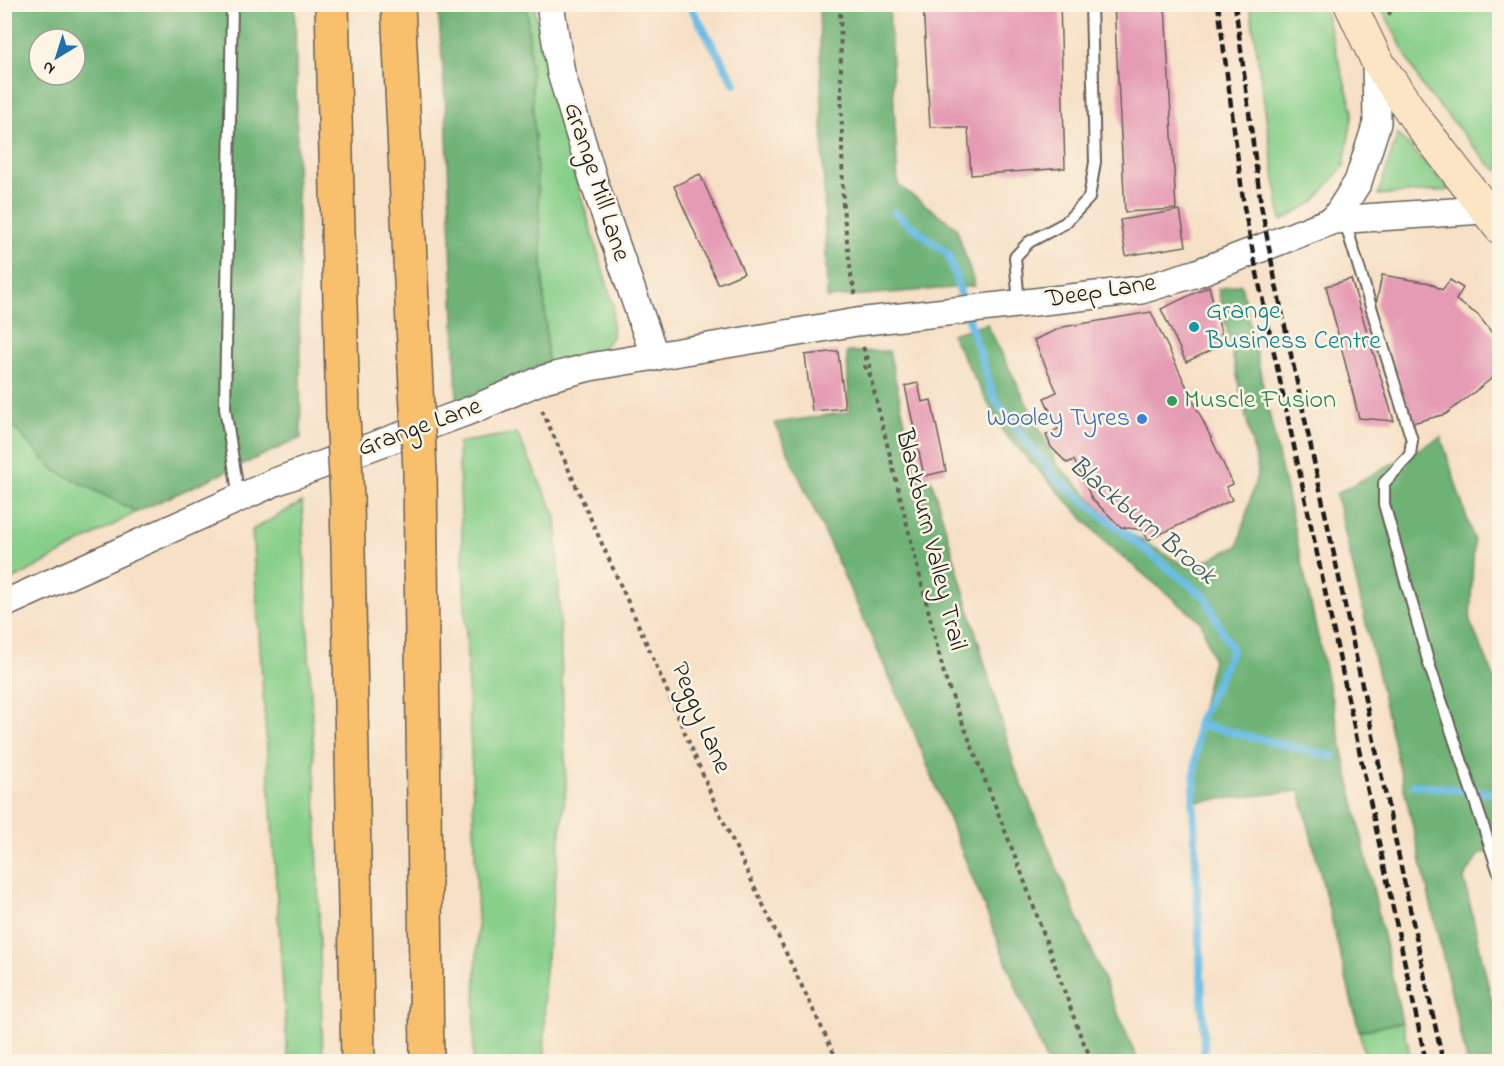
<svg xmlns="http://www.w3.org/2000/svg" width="1504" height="1066" viewBox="0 0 1504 1066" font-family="'Indie Flower',sans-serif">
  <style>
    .green { fill: #88cf8a; stroke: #527653; stroke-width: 1.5 }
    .forest { fill: #6eb276; stroke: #456749; stroke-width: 1.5; fill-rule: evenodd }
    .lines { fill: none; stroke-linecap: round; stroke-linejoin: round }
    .stream { stroke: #68bbe4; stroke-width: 8 }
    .building { fill: #e59bb4 }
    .service-casing { stroke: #686158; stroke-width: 14 }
    .tertiary-casing { stroke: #686158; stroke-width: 30 }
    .secondary-casing { stroke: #686158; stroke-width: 34 }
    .motorway-casing { stroke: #686158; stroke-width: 36 }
    .path { stroke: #686158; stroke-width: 4; stroke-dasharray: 4.5 4.5; stroke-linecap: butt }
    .service { stroke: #fff; stroke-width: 10 }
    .tertiary { stroke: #fff; stroke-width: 27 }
    .secondary { stroke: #fce5c4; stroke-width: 32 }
    .motorway { stroke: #f8bf6c; stroke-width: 33 }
    .rail { stroke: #1c1c1c; stroke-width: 4.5; stroke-dasharray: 9 4.5; stroke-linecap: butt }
    .motorway-bridge-casing { stroke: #686158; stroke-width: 36; stroke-linecap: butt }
    .motorway-bridge { stroke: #f8bf6c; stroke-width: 33 }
    .culture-dot { fill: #0f9aa8; stroke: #fcf5e5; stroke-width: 2 }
    .leisure-dot { fill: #2e9e5b; stroke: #fcf5e5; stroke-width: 2 }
    .shop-dot { fill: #3f7fe0; stroke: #fcf5e5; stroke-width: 2 }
    .labels { text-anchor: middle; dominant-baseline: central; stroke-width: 5; stroke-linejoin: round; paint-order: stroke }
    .street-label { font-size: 26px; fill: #1c1c1c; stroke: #fcf5e5 }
    .culture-label { font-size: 26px; fill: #0d838f; stroke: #fcf5e5; text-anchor: start }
    .leisure-label { font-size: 26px; fill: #27864d; stroke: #fcf5e5; text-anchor: start }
    .shop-label { font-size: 26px; fill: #366cbe; stroke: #fcf5e5; text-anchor: end }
    .water-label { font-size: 27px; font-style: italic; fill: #3a5c6c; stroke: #fcf5e5 }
  </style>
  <rect width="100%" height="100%" fill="#fcf5e5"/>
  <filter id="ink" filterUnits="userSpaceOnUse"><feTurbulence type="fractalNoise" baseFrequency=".0167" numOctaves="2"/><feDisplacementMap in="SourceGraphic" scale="12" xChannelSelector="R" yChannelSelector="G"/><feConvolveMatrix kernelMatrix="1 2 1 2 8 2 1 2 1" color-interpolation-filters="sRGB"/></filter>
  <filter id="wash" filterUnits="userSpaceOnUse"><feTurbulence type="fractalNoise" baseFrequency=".008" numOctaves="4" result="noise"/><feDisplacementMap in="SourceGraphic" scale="24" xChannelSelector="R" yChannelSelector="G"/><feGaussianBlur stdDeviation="1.35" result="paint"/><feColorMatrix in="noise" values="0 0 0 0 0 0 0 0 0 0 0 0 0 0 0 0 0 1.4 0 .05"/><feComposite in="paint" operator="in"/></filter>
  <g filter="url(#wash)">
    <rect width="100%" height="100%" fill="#f6e0c6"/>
    <g class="green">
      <path d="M 527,5 L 534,5 L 553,101 L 613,304 L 612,337 L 598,354 L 548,363 Z"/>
      <path d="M 1250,5 L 1323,5 L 1353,112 L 1344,166 L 1314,202 L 1281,221 Z"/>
      <path d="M 1380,5 L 1499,5 L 1499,171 L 1489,164 L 1422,86 Z"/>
      <path d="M 1398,134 L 1450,190 L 1378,195 Z"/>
      <path d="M 4,418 L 55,470 L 137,512 L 5,584 Z"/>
      <path d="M 517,433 L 556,517 L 566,787 L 544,980 L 545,1061 L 473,1061 L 478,919 L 458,443 Z"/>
      <path d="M 302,502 L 316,802 L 323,1062 L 288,1061 L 252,530 Z"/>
      <path d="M 1402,1022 L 1412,1061 L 1366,1061 L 1359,1031 Z"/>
    </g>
    <g class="forest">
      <path d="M 5,5 L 295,5 L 301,438 L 137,512 L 54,470 L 5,418 ZM 39,39 L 75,39 L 75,75 L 39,75 Z"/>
      <path d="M 438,5 L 527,5 L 548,363 L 457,402 L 446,110 Z"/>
      <path d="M 819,5 L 889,5 L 898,185 L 956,227 L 975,286 L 827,298 Z"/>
      <path d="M 1241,284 L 1402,1022 L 1359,1031 L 1300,791 L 1193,802 L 1198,724 L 1213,659 L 1201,622 L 1107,544 L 1004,433 L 951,334 L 987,324 L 1058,466 L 1124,530 L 1189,568 L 1238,546 L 1258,471 L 1218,289 Z"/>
      <path d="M 889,351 L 915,468 L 932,482 L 1015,768 L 1138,1061 L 1046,1061 L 912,727 L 775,423 L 849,412 L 847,352 Z"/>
      <path d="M 1441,437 L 1474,541 L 1470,622 L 1499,688 L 1500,851 L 1480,853 L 1464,878 L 1499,1033 L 1499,1061 L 1467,1061 L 1336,494 Z"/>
    </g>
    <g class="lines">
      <g class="stream">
        <path d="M 689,4 L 735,84"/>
        <path d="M 894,212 L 948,254 L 994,398 L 1054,477 L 1205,597 L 1232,650 L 1198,724 L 1334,757"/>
        <path d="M 1198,724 L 1193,802 L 1205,1062"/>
        <path d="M 1414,785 L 1500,794"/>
      </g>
    </g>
    <g id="blocks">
      <g class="building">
        <path d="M 923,4 L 1060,4 L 1065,168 L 971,175 L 968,128 L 930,127 Z"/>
        <path d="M 1114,4 L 1165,4 L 1176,209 L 1125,212 Z"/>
        <path d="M 700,174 L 744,273 L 718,284 L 674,186 Z"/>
        <path d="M 1180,210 L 1186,246 L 1126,256 L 1120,220 Z"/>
        <path d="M 1382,275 L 1430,283 L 1442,290 L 1450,280 L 1463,288 L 1456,300 L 1478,315 L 1500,343 L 1500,372 L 1446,414 L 1412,423 L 1376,304 Z"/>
        <path d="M 1351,279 L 1394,421 L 1359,418 L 1326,286 Z"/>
        <path d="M 1209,286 L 1224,344 L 1186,362 L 1161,309 Z"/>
        <path d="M 1151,312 L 1233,484 L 1226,487 L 1232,500 L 1148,540 L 1143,530 L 1121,527 L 1092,499 L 1074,460 L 1067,463 L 1051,447 L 1046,435 L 1058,429 L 1044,398 L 1057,392 L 1034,340 L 1063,327 Z"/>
        <path d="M 838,351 L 845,408 L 812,411 L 805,355 Z"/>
        <path d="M 918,383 L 922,402 L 931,400 L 946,471 L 924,476 L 905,386 Z"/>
      </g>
    </g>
  </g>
  <g filter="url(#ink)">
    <use href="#blocks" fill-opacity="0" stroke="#686158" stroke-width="1.5"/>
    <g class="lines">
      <defs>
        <g id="service">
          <path d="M 232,4 L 225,408 L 239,498"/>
          <path d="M 1347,219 L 1348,232 L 1412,440 L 1410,455 L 1384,483 L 1384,504 L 1429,664 L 1500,876"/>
          <path d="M 1019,304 L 1015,257 L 1029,242 L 1065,223 L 1089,198 L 1095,162 L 1091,4"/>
        </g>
        <g id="tertiary">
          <path d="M 550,4 L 561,73 L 595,185 L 655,357"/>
          <path d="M 1334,220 L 1358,182 L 1377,123 L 1376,59"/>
          <path d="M 4,604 L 275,482 L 474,409 L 544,379 L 590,367 L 857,322 L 1141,290 L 1197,273 L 1334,220 L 1483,210"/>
        </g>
        <path id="secondary" d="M 1350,4 L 1376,59 L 1416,119 L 1500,228"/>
        <g id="motorway">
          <path d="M 332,4 L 343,415"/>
          <path d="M 398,4 L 416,388"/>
          <path d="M 420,472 L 427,1062"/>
          <path d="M 347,499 L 358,1062"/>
        </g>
      </defs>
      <use href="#service" class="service-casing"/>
      <use href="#tertiary" class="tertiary-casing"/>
      <use href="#secondary" class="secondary-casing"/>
      <use href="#motorway" class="motorway-casing"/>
      <g class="path">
        <path d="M 840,4 L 843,207 L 852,283 L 856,289 L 854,296"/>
        <path d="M 1389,15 L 1392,4"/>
        <path d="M 863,347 L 870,364 L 870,375 L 945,678 L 1020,869 L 1081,1037 L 1093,1062"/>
        <path d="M 865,356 L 865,366 L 869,375"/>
        <path d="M 542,410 L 650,651 L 717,808 L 838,1062"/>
      </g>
      <use href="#service" class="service"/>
      <use href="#tertiary" class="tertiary"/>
      <use href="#secondary" class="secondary"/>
      <use href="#motorway" class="motorway"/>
      <g class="rail">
        <path d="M 1218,4 L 1244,207 L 1259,283 L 1426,1062"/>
        <path d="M 1235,4 L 1261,205 L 1275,280 L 1443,1062"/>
      </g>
      <defs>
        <g id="motorway-bridge">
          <path d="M 416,388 L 420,472"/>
          <path d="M 343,415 L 347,499"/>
        </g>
      </defs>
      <use href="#motorway-bridge" class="motorway-bridge-casing"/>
      <use href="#motorway-bridge" class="motorway-bridge"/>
    </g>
  </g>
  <circle class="culture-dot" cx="1194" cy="327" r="6"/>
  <circle class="leisure-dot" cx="1172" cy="401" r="6"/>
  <circle class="shop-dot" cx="1142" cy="419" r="6"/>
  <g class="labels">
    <g class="street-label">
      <text transform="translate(596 182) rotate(72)">Grange Mill Lane</text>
      <text transform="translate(1101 292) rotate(-9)">Deep Lane</text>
      <text transform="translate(420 428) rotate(-20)">Grange Lane</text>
      <text transform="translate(930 540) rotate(76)">Blackburn Valley Trail</text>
      <text transform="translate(700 718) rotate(67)">Peggy Lane</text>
    </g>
    <g class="culture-label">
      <text x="1206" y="312">Grange<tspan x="1206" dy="30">Business Centre</tspan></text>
    </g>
    <g class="leisure-label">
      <text x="1184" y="401">Muscle Fusion</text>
    </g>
    <g class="shop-label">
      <text x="1130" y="419">Wooley Tyres</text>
    </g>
    <g class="water-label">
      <text transform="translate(1142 521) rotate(40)">Blackburn Brook</text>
    </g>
  </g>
  <rect width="1504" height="1066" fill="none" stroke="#fcf5e5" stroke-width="24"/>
  <g transform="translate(57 57) rotate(218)"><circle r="28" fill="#fcf5e5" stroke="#a29e95" stroke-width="1.5"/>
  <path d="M0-4.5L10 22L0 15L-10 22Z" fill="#1f6fb2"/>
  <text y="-9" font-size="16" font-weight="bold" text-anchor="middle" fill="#1c1c1c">N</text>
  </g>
</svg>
